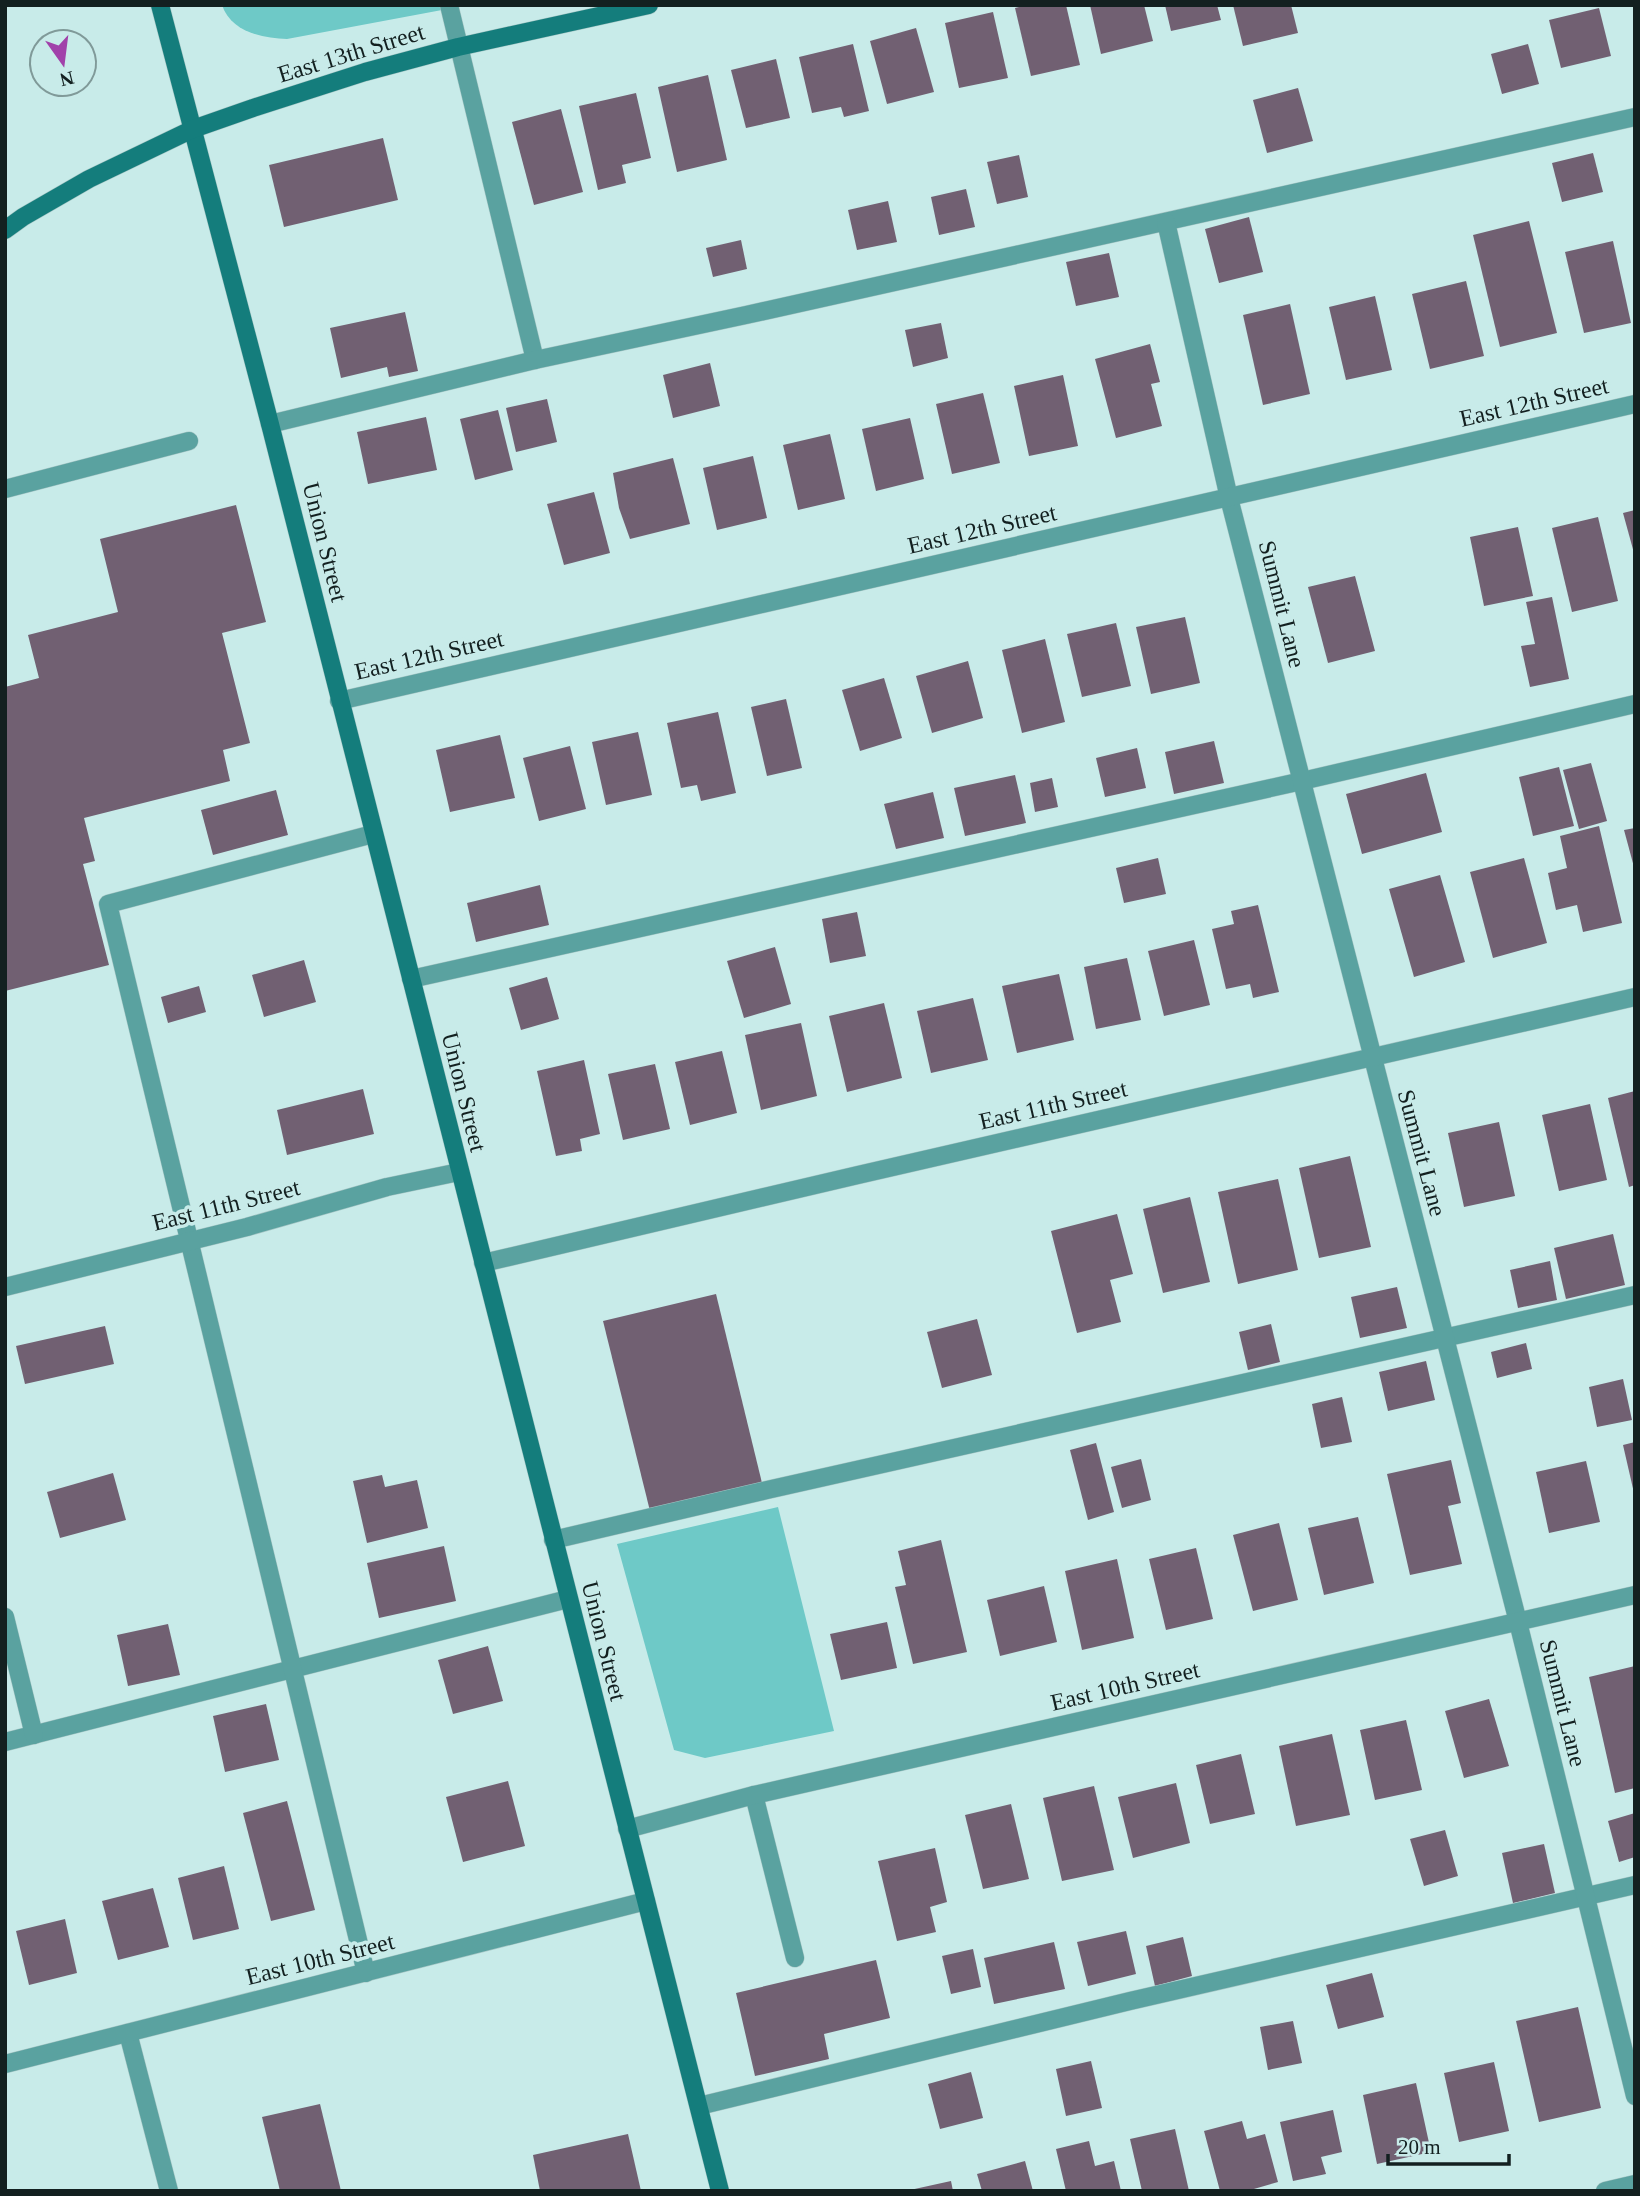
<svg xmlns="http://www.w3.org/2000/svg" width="1640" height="2196" viewBox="0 0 1640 2196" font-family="Georgia,serif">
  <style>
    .green { fill: #6ec9c7 }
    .building { fill: #716072 }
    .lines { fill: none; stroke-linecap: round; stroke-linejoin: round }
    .lane-casing { stroke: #a7c6c5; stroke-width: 19 }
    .street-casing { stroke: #a7c6c5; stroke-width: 19 }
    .secondary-casing { stroke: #a7c6c5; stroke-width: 19 }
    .lane { stroke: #5aa2a0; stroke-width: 18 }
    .street { stroke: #5aa2a0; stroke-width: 18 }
    .secondary { stroke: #147d7c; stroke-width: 18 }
    .labels { text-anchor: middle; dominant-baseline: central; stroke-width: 7; stroke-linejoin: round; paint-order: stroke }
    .street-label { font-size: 24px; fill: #132020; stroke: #c8ebe9 }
  </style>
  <rect width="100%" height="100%" fill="#c8ebe9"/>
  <g class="green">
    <path d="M 222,5 L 441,5 L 442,10 L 287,39 C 262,38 231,32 222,5 Z"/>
    <path d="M 778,1507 L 834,1731 L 705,1758 L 674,1750 L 617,1544 Z"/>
  </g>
  <g class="building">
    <path d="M 1027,5 L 1066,5 L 1080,65 L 1031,76 L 1015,8 Z"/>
    <path d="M 1090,5 L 1144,5 L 1153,41 L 1101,54 Z"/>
    <path d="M 1165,5 L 1217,5 L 1221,20 L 1171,31 Z"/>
    <path d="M 1233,5 L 1291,5 L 1298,33 L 1243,46 Z"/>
    <path d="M 1599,8 L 1611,56 L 1561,68 L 1549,20 Z"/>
    <path d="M 993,12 L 1008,78 L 959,88 L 945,23 Z"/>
    <path d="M 916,28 L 934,92 L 887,104 L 870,41 Z"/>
    <path d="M 853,44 L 869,111 L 844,117 L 841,107 L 812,113 L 799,57 Z"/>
    <path d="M 1528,44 L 1539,84 L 1502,94 L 1491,54 Z"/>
    <path d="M 776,59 L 790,118 L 746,128 L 731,70 Z"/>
    <path d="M 708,75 L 727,160 L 677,172 L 658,87 Z"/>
    <path d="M 1298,88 L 1313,141 L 1267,153 L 1253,100 Z"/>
    <path d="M 636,93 L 651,158 L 622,165 L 626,183 L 598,190 L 579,106 Z"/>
    <path d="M 561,109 L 583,192 L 534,205 L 512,122 Z"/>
    <path d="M 383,138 L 398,200 L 284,227 L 269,165 Z"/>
    <path d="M 1593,153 L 1603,192 L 1562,202 L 1552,163 Z"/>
    <path d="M 1019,155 L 1028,197 L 997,204 L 987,162 Z"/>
    <path d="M 966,189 L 975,227 L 939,235 L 931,197 Z"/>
    <path d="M 888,201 L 897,242 L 857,250 L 848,210 Z"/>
    <path d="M 1249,217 L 1263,272 L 1219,283 L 1205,229 Z"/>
    <path d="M 1529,221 L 1557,333 L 1500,347 L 1473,235 Z"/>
    <path d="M 741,240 L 747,269 L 713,277 L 706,248 Z"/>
    <path d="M 1613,241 L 1631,323 L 1584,333 L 1565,252 Z"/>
    <path d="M 1109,253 L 1119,297 L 1076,306 L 1066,262 Z"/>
    <path d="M 1466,281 L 1484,356 L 1430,369 L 1412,294 Z"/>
    <path d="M 1375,296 L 1392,370 L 1346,380 L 1329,307 Z"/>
    <path d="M 1290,304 L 1310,394 L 1263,405 L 1243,315 Z"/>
    <path d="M 405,312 L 418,371 L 389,377 L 387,367 L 341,378 L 330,328 Z"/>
    <path d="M 941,323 L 948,358 L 913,367 L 905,330 Z"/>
    <path d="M 1150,344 L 1160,382 L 1151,384 L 1162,426 L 1116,438 L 1095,359 Z"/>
    <path d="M 710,363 L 720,406 L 673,418 L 663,375 Z"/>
    <path d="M 1063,375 L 1078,446 L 1029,456 L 1014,386 Z"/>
    <path d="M 983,393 L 1000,463 L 952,474 L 936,404 Z"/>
    <path d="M 547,399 L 557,442 L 516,452 L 506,408 Z"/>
    <path d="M 498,410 L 513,470 L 475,480 L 460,419 Z"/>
    <path d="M 426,417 L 437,470 L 368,484 L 357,432 Z"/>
    <path d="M 910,418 L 924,479 L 876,491 L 862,429 Z"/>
    <path d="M 830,434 L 845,499 L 798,510 L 783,445 Z"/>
    <path d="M 753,456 L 767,518 L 717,530 L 703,468 Z"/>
    <path d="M 673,458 L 690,524 L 630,539 L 619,508 L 613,473 Z"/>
    <path d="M 594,492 L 610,553 L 564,565 L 547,504 Z"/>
    <path d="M 236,505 L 266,622 L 222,633 L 250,743 L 223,750 L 230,781 L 84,818 L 95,861 L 83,864 L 109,965 L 5,991 L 5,687 L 39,678 L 28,635 L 118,612 L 100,539 Z"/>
    <path d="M 1635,510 L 1635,553 L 1634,553 L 1623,513 Z"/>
    <path d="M 1598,517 L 1618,601 L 1572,612 L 1552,528 Z"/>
    <path d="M 1518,527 L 1533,596 L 1484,606 L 1470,537 Z"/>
    <path d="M 1355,576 L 1375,651 L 1328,663 L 1308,587 Z"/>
    <path d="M 1552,597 L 1569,679 L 1530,687 L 1521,646 L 1535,644 L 1526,602 Z"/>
    <path d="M 1185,617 L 1200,683 L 1151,694 L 1136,627 Z"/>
    <path d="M 1116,623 L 1131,686 L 1082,697 L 1067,634 Z"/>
    <path d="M 1045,639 L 1065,722 L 1022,733 L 1002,650 Z"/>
    <path d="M 968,661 L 983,718 L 932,733 L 916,676 Z"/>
    <path d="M 884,678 L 902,738 L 860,751 L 842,690 Z"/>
    <path d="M 786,699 L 802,768 L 767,776 L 751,707 Z"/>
    <path d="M 718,712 L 736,793 L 701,801 L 697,785 L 681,788 L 667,723 Z"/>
    <path d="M 638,732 L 652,795 L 606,805 L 592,742 Z"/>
    <path d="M 500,735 L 515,798 L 450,812 L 436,750 Z"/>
    <path d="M 1214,741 L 1224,783 L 1174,794 L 1165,752 Z"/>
    <path d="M 570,746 L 586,809 L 539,821 L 523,758 Z"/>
    <path d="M 1137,748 L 1146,788 L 1105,797 L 1096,758 Z"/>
    <path d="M 1591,763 L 1607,821 L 1579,829 L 1563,770 Z"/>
    <path d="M 1559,767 L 1574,826 L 1533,836 L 1519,777 Z"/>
    <path d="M 1426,773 L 1442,832 L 1362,854 L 1346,794 Z"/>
    <path d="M 1015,775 L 1026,823 L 965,836 L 954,788 Z"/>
    <path d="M 1052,778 L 1058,807 L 1035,812 L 1030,783 Z"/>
    <path d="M 276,790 L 288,835 L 213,855 L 201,810 Z"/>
    <path d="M 933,792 L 944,838 L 896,849 L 884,804 Z"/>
    <path d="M 1599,826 L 1622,923 L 1583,932 L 1577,905 L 1556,910 L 1548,873 L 1567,868 L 1560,836 Z"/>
    <path d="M 1635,828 L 1635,866 L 1634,867 L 1624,830 Z"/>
    <path d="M 1158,858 L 1166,894 L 1124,903 L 1116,868 Z"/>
    <path d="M 1524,858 L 1547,943 L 1493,958 L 1470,872 Z"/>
    <path d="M 1440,875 L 1465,962 L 1414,977 L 1389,889 Z"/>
    <path d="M 540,885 L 549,925 L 476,942 L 467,903 Z"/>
    <path d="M 1258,905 L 1279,992 L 1253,998 L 1250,984 L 1226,989 L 1212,929 L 1234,924 L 1231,911 Z"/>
    <path d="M 857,912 L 866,956 L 830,963 L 822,919 Z"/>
    <path d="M 1194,940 L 1210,1005 L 1164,1016 L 1148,951 Z"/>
    <path d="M 775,947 L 791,1004 L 744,1018 L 727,961 Z"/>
    <path d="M 1127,958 L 1141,1020 L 1096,1029 L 1084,967 Z"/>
    <path d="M 304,960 L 316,1002 L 264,1017 L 252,975 Z"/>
    <path d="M 1059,974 L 1074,1040 L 1017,1053 L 1002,986 Z"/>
    <path d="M 547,977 L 559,1019 L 521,1030 L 509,988 Z"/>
    <path d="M 199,986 L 206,1012 L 168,1023 L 161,997 Z"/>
    <path d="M 973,998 L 988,1060 L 931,1073 L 917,1011 Z"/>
    <path d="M 884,1003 L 902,1078 L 847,1092 L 829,1016 Z"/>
    <path d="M 801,1023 L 817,1096 L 761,1110 L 745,1035 Z"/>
    <path d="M 722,1051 L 737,1113 L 690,1125 L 675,1062 Z"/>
    <path d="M 584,1060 L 600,1134 L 580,1139 L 582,1151 L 556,1156 L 537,1071 Z"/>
    <path d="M 655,1064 L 670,1129 L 623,1140 L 608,1074 Z"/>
    <path d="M 363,1089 L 374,1134 L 287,1155 L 277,1110 Z"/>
    <path d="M 1635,1091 L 1635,1185 L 1629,1187 L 1608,1098 Z"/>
    <path d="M 1590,1104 L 1607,1180 L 1559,1191 L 1542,1115 Z"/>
    <path d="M 1499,1122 L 1515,1196 L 1464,1207 L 1448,1133 Z"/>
    <path d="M 1350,1156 L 1371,1247 L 1319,1258 L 1299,1168 Z"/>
    <path d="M 1278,1179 L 1298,1270 L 1238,1284 L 1218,1192 Z"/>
    <path d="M 1190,1197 L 1210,1282 L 1163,1293 L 1143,1209 Z"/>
    <path d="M 1117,1214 L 1133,1274 L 1110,1280 L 1121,1322 L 1077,1333 L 1051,1231 Z"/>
    <path d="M 1613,1234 L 1625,1285 L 1566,1299 L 1554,1248 Z"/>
    <path d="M 1550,1261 L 1557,1300 L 1518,1308 L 1510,1270 Z"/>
    <path d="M 1397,1287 L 1407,1328 L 1360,1338 L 1351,1297 Z"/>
    <path d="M 716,1294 L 762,1483 L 650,1511 L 603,1321 Z"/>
    <path d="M 977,1319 L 992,1375 L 942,1388 L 927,1332 Z"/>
    <path d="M 1271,1324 L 1280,1362 L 1248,1370 L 1239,1332 Z"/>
    <path d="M 105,1326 L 114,1364 L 25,1384 L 16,1346 Z"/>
    <path d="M 1526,1343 L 1532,1369 L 1497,1378 L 1491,1352 Z"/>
    <path d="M 1426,1361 L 1435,1400 L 1388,1411 L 1379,1372 Z"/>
    <path d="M 1623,1379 L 1632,1420 L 1597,1427 L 1589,1387 Z"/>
    <path d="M 1342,1397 L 1352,1442 L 1321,1448 L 1312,1404 Z"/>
    <path d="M 1635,1442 L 1635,1493 L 1634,1493 L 1623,1445 Z"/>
    <path d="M 1096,1443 L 1114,1512 L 1088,1520 L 1070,1450 Z"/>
    <path d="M 1141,1459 L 1151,1500 L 1122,1508 L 1111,1467 Z"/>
    <path d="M 1451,1460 L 1461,1503 L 1448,1506 L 1462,1564 L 1410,1575 L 1387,1474 Z"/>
    <path d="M 1586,1461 L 1600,1522 L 1549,1533 L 1536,1472 Z"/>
    <path d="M 113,1473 L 126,1520 L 60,1538 L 47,1492 Z"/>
    <path d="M 382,1475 L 385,1487 L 417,1480 L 428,1528 L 367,1543 L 353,1481 Z"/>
    <path d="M 1358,1517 L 1374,1583 L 1324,1595 L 1308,1528 Z"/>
    <path d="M 1279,1523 L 1298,1600 L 1253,1611 L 1233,1535 Z"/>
    <path d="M 941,1540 L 967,1652 L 913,1664 L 895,1587 L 906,1585 L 898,1551 Z"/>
    <path d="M 444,1546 L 456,1601 L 379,1618 L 367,1563 Z"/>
    <path d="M 1196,1548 L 1213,1619 L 1166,1630 L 1149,1559 Z"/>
    <path d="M 1117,1559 L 1134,1638 L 1082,1650 L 1065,1571 Z"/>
    <path d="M 1044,1586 L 1057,1642 L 1000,1656 L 987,1600 Z"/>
    <path d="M 887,1622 L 897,1668 L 841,1680 L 830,1634 Z"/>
    <path d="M 168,1624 L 180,1675 L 128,1686 L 117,1635 Z"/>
    <path d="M 488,1646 L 503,1701 L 453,1714 L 438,1660 Z"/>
    <path d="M 1635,1666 L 1635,1788 L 1615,1793 L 1589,1677 Z"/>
    <path d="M 1489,1699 L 1509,1766 L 1464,1778 L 1445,1711 Z"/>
    <path d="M 266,1704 L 279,1760 L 225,1772 L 213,1716 Z"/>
    <path d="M 1406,1720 L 1422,1790 L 1375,1800 L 1360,1730 Z"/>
    <path d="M 1332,1734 L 1350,1815 L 1296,1826 L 1279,1746 Z"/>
    <path d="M 1241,1754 L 1255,1814 L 1210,1824 L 1196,1765 Z"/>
    <path d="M 508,1781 L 525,1846 L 463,1862 L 446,1797 Z"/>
    <path d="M 1176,1783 L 1190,1843 L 1133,1858 L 1118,1797 Z"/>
    <path d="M 1094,1786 L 1114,1870 L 1062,1881 L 1043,1798 Z"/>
    <path d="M 287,1801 L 315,1910 L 271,1921 L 243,1813 Z"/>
    <path d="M 1011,1804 L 1029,1879 L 983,1889 L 965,1815 Z"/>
    <path d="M 1635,1813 L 1635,1857 L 1619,1862 L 1608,1821 Z"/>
    <path d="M 1445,1830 L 1458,1876 L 1424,1886 L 1410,1839 Z"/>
    <path d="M 1544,1844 L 1555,1893 L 1513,1903 L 1502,1853 Z"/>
    <path d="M 935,1848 L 947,1902 L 930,1907 L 936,1932 L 897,1941 L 878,1861 Z"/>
    <path d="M 224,1866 L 239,1929 L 193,1940 L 178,1878 Z"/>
    <path d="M 153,1888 L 169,1947 L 118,1960 L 102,1901 Z"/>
    <path d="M 65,1919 L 77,1973 L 29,1985 L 16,1931 Z"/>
    <path d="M 1126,1931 L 1136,1974 L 1088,1986 L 1077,1942 Z"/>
    <path d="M 1183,1937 L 1192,1976 L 1155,1986 L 1146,1946 Z"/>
    <path d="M 1054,1942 L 1065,1989 L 994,2004 L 984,1958 Z"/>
    <path d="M 973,1949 L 981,1987 L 951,1994 L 942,1956 Z"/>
    <path d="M 876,1960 L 890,2018 L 824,2034 L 829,2059 L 755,2076 L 736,1993 Z"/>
    <path d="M 1372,1973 L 1384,2017 L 1338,2029 L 1326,1985 Z"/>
    <path d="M 1578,2007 L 1601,2108 L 1539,2122 L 1516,2021 Z"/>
    <path d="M 1293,2021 L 1302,2063 L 1268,2070 L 1260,2027 Z"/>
    <path d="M 1091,2061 L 1102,2108 L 1066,2116 L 1056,2069 Z"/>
    <path d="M 1494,2062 L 1509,2131 L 1459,2142 L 1444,2073 Z"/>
    <path d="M 971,2072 L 983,2118 L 940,2129 L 928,2084 Z"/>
    <path d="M 1416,2083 L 1431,2152 L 1377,2164 L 1363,2095 Z"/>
    <path d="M 320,2104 L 341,2191 L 280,2191 L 262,2117 Z"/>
    <path d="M 1333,2110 L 1342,2152 L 1321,2157 L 1326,2174 L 1293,2181 L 1280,2122 Z"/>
    <path d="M 1242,2121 L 1247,2139 L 1265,2134 L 1278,2182 L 1247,2191 L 1220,2191 L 1204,2131 Z"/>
    <path d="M 1175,2129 L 1189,2191 L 1142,2191 L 1130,2139 Z"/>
    <path d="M 628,2134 L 641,2191 L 540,2191 L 533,2155 Z"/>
    <path d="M 1089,2141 L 1095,2166 L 1114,2161 L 1121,2191 L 1066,2191 L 1056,2149 Z"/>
    <path d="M 1025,2161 L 1033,2191 L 982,2191 L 977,2174 Z"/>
    <path d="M 951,2181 L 953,2191 L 910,2191 L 910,2190 Z"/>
  </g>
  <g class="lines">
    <defs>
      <g id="lane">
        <path d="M 449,5 L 535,360"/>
        <path d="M 270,424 L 535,360 L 746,315 L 1635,117"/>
        <path d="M 5,489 L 189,441"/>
        <path d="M 411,979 L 1302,781 L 1635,704"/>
        <path d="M 553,1540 L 767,1490 L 1635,1295"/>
        <path d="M 5,1742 L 568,1599"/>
        <path d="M 754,1795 L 795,1958"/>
        <path d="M 366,1973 C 282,1616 192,1261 108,904 L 373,834"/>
        <path d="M 128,2033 L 169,2191"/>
        <path d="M 699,2106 L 1130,2001 L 1635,1885"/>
      </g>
      <g id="street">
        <path d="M 1166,222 L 1229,498 L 1518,1622 L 1635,2096"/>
        <path d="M 339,701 L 1635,404"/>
        <path d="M 483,1263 L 858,1175 L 1635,997"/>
        <path d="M 5,1287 L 247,1227 L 387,1187 L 459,1172"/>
        <path d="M 5,1617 L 34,1735"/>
        <path d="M 627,1829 L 754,1795 L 1635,1595"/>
        <path d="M 5,2064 L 646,1901"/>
        <path d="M 1605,2191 L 1635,2184"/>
      </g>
      <g id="secondary">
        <path d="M 160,5 L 270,424 L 720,2191"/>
        <path d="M 5,230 L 23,217 L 89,179 L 193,129 L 253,108 L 365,72 L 458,47 L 649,5"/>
      </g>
    </defs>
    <use href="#lane" class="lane-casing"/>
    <use href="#street" class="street-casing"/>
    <use href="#secondary" class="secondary-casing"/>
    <use href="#lane" class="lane"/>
    <use href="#street" class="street"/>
    <use href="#secondary" class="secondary"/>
  </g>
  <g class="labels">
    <g class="street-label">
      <text transform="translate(351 53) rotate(-17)">East 13th Street</text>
      <text transform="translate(1534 402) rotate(-13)">East 12th Street</text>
      <text transform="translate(982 529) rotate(-13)">East 12th Street</text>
      <text transform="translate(325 542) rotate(76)">Union Street</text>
      <text transform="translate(1282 604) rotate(76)">Summit Lane</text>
      <text transform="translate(429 655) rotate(-13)">East 12th Street</text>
      <text transform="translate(464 1092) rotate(76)">Union Street</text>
      <text transform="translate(1053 1105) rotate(-13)">East 11th Street</text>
      <text transform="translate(1422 1153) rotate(75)">Summit Lane</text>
      <text transform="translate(226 1205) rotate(-14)">East 11th Street</text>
      <text transform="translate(604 1641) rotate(76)">Union Street</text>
      <text transform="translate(1125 1686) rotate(-13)">East 10th Street</text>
      <text transform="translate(1563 1703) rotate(76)">Summit Lane</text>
      <text transform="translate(320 1959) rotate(-14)">East 10th Street</text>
    </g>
  </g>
  <rect width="1640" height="2196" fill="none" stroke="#132020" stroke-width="14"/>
  <g transform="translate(63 63) rotate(166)"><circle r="33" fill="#c8ebe9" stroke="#809a99" stroke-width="2"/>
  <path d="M0-5L12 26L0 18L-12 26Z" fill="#a141aa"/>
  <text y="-10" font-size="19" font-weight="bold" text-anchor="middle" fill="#132020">N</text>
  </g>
  <path d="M1388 2154v10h121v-10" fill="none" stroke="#132020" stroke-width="3.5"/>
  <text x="1398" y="2154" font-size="21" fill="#132020" stroke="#c8ebe9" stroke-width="5" paint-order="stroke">20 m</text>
</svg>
